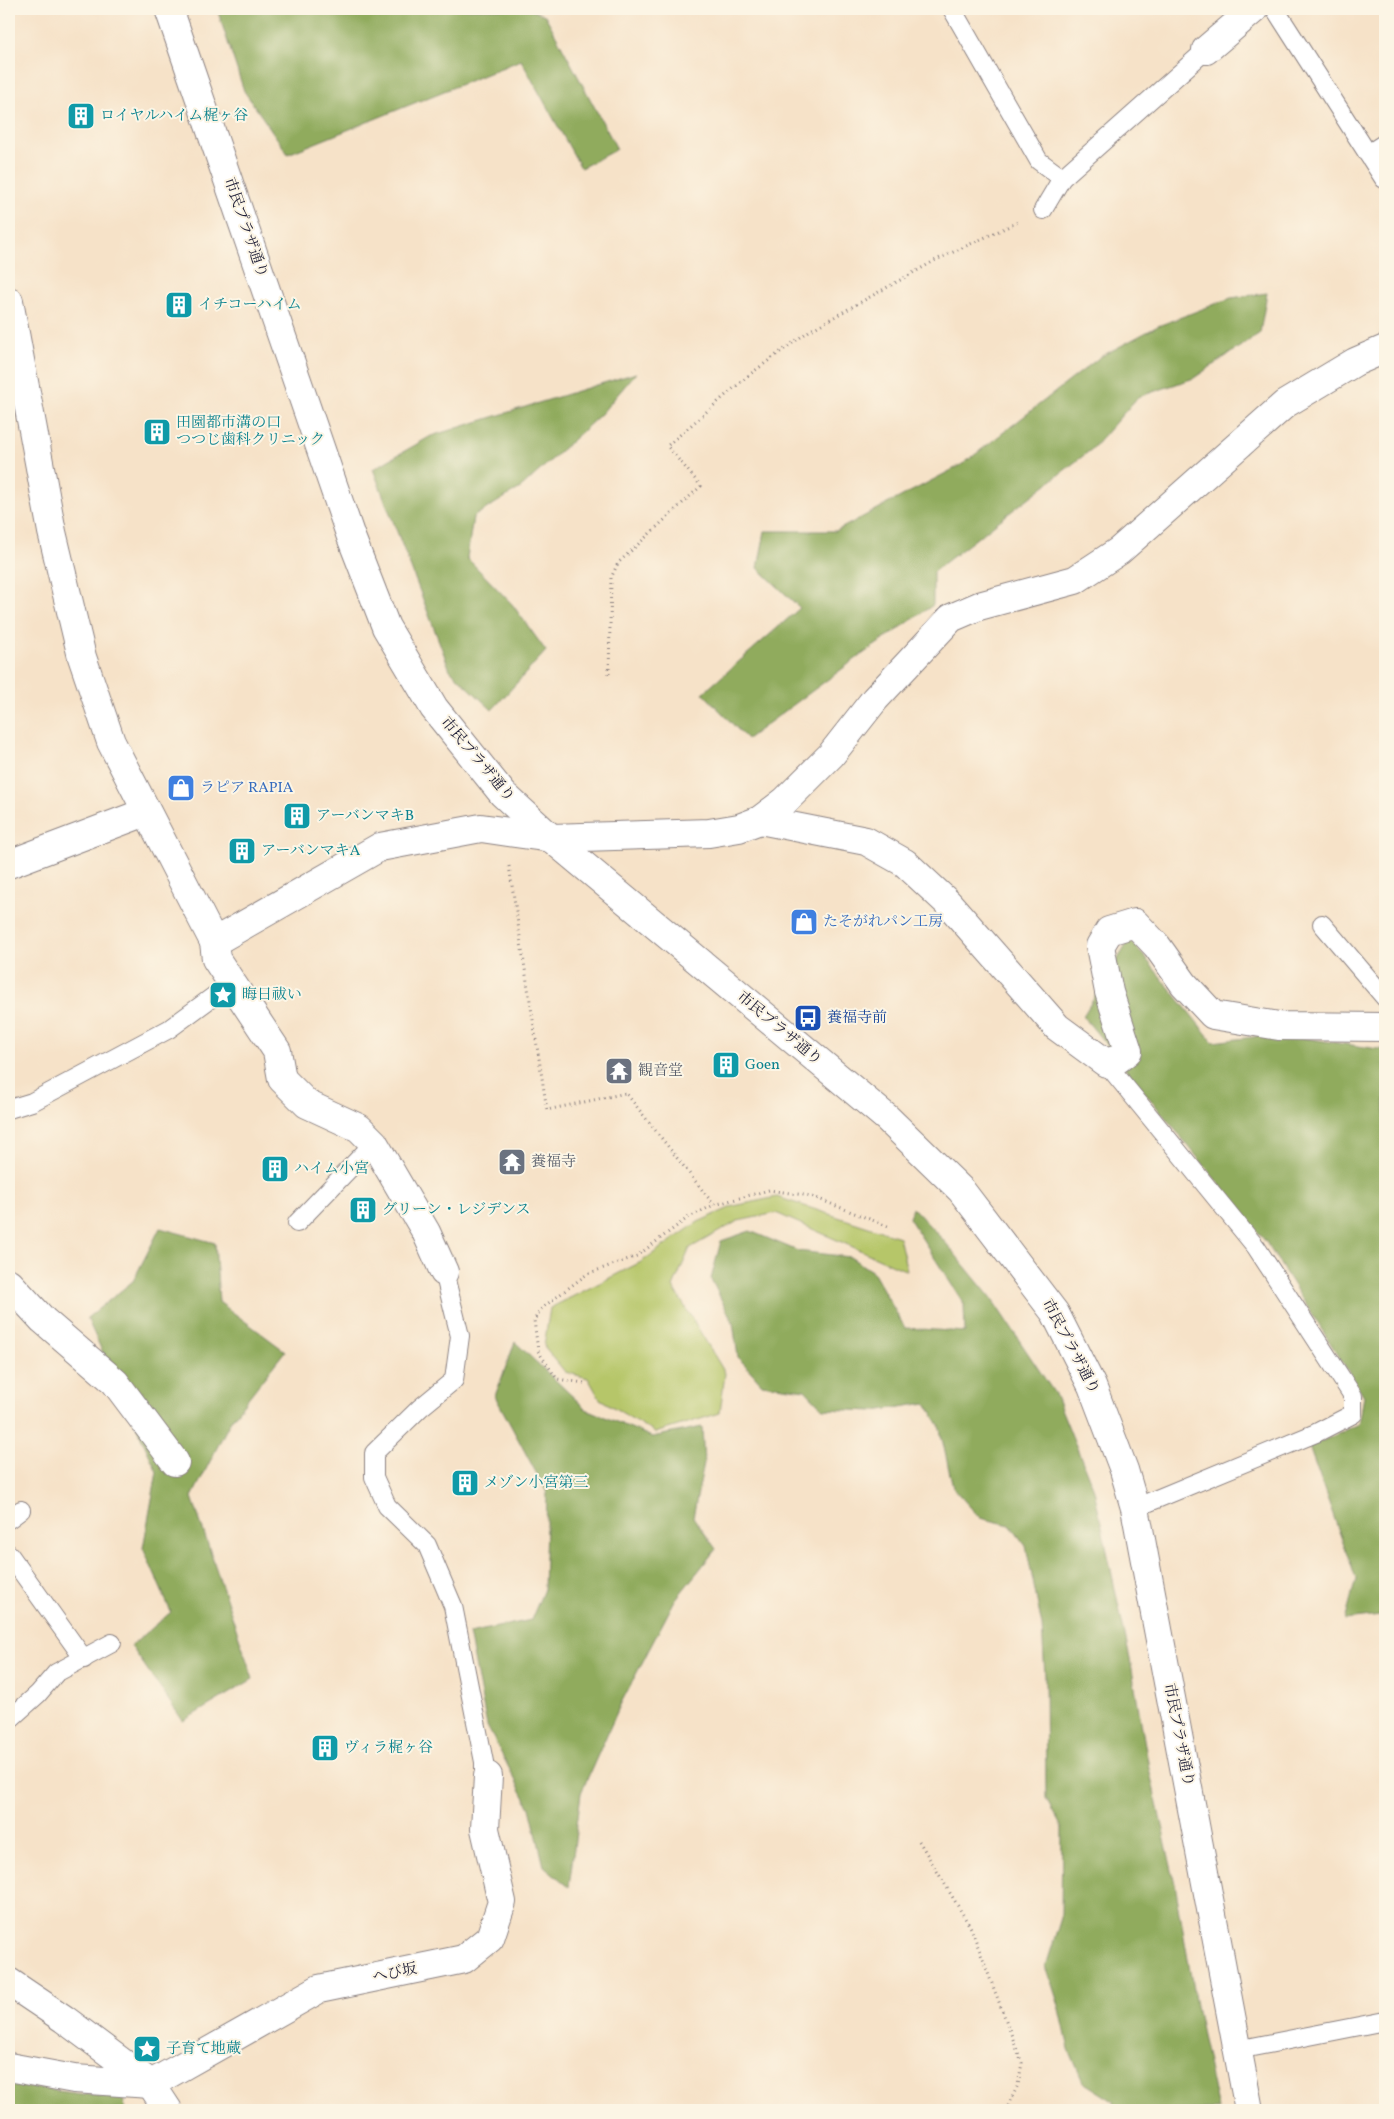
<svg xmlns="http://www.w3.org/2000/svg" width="1394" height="2119" viewBox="0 0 1394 2119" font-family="Vollkorn,'Noto Serif JP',serif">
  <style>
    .green { fill: #b6c669; stroke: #6c7452 }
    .forest { fill: #90ab5d; stroke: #59664c }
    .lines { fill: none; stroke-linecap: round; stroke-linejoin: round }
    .service-casing { stroke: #8c8282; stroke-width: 20 }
    .minor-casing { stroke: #8c8282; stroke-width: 30 }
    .tertiary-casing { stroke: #8c8282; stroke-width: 30 }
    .path { stroke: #8c8282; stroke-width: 3; stroke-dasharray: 1 4; stroke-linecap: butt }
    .service { stroke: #fff; stroke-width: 18 }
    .minor { stroke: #fff; stroke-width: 28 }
    .tertiary { stroke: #fff; stroke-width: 28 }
    .labels { text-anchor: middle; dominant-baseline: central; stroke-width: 4; stroke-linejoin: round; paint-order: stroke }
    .culture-label { font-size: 15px; fill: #0d838f; stroke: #fcf5e5; text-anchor: start }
    .street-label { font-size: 15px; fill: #22223b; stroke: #fcf5e5 }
    .shop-label { font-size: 15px; fill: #366cbe; stroke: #fcf5e5; text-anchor: start }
    .transit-label { font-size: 15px; fill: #164399; stroke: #fcf5e5; text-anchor: start }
    .worship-label { font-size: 15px; fill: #5b616d; stroke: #fcf5e5; text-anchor: start }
  </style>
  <rect width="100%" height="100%" fill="#fcf5e5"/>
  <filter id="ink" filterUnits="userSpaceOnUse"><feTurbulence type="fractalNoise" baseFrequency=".02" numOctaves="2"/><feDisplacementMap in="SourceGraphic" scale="10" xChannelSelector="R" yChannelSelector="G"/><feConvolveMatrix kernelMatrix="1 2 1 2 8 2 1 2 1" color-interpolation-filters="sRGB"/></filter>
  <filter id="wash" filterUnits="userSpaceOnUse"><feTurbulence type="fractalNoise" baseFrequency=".0096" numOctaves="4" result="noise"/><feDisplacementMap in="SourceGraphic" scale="20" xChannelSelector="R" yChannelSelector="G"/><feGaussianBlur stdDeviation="1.12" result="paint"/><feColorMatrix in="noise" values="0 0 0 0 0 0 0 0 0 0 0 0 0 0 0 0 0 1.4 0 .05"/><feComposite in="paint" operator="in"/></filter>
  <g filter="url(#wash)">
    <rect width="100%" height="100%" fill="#f6e2c8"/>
    <path class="green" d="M 777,1197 L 899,1237 L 907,1271 L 776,1213 L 738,1221 L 690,1248 L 673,1287 L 725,1373 L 720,1413 L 655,1433 L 600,1399 L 588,1378 L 565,1372 L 544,1346 L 550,1308 L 641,1262 L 698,1222 L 734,1206 Z"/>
    <g class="forest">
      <path d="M 217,9 L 527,9 L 545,15 L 617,149 L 581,168 L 521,60 L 288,154 L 244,91 Z"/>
      <path d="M 1267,293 L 1260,333 L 1194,378 L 1138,397 L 1092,449 L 933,572 L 933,605 L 857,658 L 747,739 L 703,693 L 800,608 L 758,568 L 765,531 L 836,531 L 963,464 L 1100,357 L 1158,326 L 1231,298 Z"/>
      <path d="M 636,373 L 601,414 L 522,487 L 473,517 L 467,558 L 512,604 L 546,651 L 492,710 L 450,670 L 373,469 L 431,436 Z"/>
      <path d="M 1130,939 L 1213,1042 L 1277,1034 L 1385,1050 L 1385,1635 L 1381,1616 L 1345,1620 L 1356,1579 L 1309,1447 L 1359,1424 L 1364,1396 L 1266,1242 L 1083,1016 Z"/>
      <path d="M 912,1207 L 945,1242 L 991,1298 L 1055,1394 L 1094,1490 L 1131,1664 L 1149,1768 L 1175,1884 L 1196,2006 L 1218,2110 L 1114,2110 L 1113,2101 L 1083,2082 L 1069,2049 L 1060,2009 L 1046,1966 L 1061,1918 L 1062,1828 L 1046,1798 L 1045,1676 L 1042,1626 L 1026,1546 L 1010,1525 L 980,1518 L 953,1488 L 939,1425 L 926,1403 L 875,1411 L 823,1409 L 805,1390 L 762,1384 L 738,1357 L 733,1323 L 711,1279 L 721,1241 L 750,1231 L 798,1251 L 850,1257 L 873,1272 L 905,1328 L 965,1332 L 964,1304 L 909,1218 Z"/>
      <path d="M 160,1228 L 215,1243 L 219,1302 L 285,1351 L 231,1420 L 192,1497 L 253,1679 L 183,1721 L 131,1646 L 171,1612 L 143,1548 L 157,1472 L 87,1318 L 133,1281 Z"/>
      <path d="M 515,1342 L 586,1409 L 652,1437 L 702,1427 L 704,1463 L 693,1517 L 716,1549 L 675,1600 L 621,1703 L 581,1793 L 569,1887 L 544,1866 L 530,1808 L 487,1726 L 469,1633 L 531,1620 L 544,1589 L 547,1493 L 495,1396 Z"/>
      <path d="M 9,2085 L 123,2099 L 126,2110 L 9,2110 Z"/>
    </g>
  </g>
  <g filter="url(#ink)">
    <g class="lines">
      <defs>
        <g id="service">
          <path d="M 952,9 L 1039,161 L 1062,178"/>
          <path d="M 1275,9 L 1384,179"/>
          <path d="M 1368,154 L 1385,143"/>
          <path d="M 1043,210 L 1062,178 L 1206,50"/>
          <path d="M 1322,924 L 1385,998"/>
          <path d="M 1106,1063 L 1256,1247 L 1353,1396 L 1353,1414 L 1316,1433 L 1135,1508"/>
          <path d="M 9,1109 L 32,1102 L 169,1029 L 233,982"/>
          <path d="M 297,1223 L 374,1143"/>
          <path d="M 444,1272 L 460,1336 L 454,1380 L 420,1408 L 374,1453 L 374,1477 L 387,1506 L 427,1545 L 453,1606 L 484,1762 L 484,1786"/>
          <path d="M 9,1519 L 21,1510"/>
          <path d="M 9,1554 L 84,1659"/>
          <path d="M 9,1720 L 38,1694 L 56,1673 L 112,1643"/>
          <path d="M 1237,2050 L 1385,2021"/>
        </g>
        <g id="minor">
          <path d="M 1206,50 L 1254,9"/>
          <path d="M 9,301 L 52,532 L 82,657 L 111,742 L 214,942 L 380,847 L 481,828 L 551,838"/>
          <path d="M 760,820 L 866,841 L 905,863 L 948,903 L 1057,1027 L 1106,1063 L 1118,1059 L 1128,1051 L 1109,992 L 1100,946 L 1109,931 L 1135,923 L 1157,946 L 1184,984 L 1213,1015 L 1279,1026 L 1385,1027"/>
          <path d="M 9,864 L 146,812"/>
          <path d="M 214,942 L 216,959 L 277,1051 L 282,1079 L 307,1104 L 359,1128 L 374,1143 L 426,1232 L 444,1272"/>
          <path d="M 9,1283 L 43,1320 L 115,1382 L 175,1462"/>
          <path d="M 9,1982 L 64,2019 L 151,2084 L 168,2110"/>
          <path d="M 9,2067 L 74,2079 L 151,2084"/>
          <path d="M 151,2084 L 319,1989 L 464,1959 L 490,1938 L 502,1902 L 485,1829 L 488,1776"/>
        </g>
        <g id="tertiary">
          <path d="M 169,9 L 351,537 L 386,627 L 434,708 L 503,794 L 551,838 L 887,1118 L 961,1190 L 1055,1313 L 1092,1386 L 1124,1470 L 1135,1508 L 1249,2110"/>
          <path d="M 551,838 L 709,833 L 739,828 L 760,820 L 785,801 L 831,755 L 875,699 L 951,618 L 979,606 L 1075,580 L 1119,551 L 1285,404 L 1355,362 L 1385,349"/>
        </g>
      </defs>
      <use href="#service" class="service-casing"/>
      <use href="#minor" class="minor-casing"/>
      <use href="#tertiary" class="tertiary-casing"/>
      <g class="path">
        <path d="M 609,674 L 611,578 L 618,563 L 701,486 L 667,446 L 749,375 L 809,331 L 936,260 L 1018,222"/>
        <path d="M 509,866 L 547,1110 L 626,1093 L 714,1205"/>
        <path d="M 584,1383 L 557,1379 L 538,1351 L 534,1320 L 542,1308 L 587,1274 L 637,1256 L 689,1217 L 714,1205 L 769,1190 L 811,1196 L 890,1227"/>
        <path d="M 919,1841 L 971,1928 L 1022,2063 L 1018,2085 L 1006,2110"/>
      </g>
      <use href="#service" class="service"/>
      <use href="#minor" class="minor"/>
      <use href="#tertiary" class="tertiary"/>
    </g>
  </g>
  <defs>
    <symbol id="building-square" viewBox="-11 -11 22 22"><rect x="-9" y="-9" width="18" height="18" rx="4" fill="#0f9aa8" stroke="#fcf5e5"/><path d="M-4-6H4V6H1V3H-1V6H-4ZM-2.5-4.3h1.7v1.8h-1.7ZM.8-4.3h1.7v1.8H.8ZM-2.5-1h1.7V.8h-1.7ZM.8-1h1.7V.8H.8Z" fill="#fff"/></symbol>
    <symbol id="shop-square" viewBox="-11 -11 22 22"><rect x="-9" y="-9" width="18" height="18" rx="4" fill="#3f7fe0" stroke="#fcf5e5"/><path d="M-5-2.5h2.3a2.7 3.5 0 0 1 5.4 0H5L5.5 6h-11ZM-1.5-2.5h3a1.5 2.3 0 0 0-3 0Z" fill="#fff"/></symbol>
    <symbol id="sight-square" viewBox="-11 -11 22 22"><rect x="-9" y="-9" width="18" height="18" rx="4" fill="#0f9aa8" stroke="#fcf5e5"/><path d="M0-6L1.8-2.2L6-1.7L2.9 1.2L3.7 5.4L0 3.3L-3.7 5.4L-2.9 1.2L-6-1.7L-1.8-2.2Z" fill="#fff"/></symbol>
    <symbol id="bus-square" viewBox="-11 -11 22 22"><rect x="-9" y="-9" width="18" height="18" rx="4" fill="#1a4fb4" stroke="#fcf5e5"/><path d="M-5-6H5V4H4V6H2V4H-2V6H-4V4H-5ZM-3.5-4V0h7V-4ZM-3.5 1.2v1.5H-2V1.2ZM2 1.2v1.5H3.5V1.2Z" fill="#fff"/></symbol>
    <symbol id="temple-square" viewBox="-11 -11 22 22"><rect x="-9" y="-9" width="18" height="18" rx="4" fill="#6b7280" stroke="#fcf5e5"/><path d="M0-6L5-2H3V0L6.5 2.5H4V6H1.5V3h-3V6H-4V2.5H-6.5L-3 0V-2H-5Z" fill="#fff"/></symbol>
  </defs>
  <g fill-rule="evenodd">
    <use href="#building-square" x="65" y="100" width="32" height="32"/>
    <use href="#building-square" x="163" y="289" width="32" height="32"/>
    <use href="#building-square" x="141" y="416" width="32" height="32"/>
    <use href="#shop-square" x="165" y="772" width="32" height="32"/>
    <use href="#building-square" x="281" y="800" width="32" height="32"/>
    <use href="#building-square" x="226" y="835" width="32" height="32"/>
    <use href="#shop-square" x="788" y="906" width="32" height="32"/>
    <use href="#sight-square" x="207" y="979" width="32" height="32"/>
    <use href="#bus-square" x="792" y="1002" width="32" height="32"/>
    <use href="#building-square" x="710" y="1049" width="32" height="32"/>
    <use href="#temple-square" x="603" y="1055" width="32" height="32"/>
    <use href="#temple-square" x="496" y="1146" width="32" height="32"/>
    <use href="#building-square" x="259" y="1153" width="32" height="32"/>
    <use href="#building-square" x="347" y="1194" width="32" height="32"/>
    <use href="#building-square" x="449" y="1467" width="32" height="32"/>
    <use href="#building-square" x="309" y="1732" width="32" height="32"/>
    <use href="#sight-square" x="131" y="2033" width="32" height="32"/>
  </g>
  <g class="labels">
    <g class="culture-label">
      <text x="100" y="116">ロイヤルハイム梶ヶ谷</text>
      <text x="198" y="305">イチコーハイム</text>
      <text x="176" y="423">田園都市溝の口<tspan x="176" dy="17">つつじ歯科クリニック</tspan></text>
      <text x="316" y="816">アーバンマキB</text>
      <text x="261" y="851">アーバンマキA</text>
      <text x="242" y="995">晦日祓い</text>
      <text x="745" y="1065">Goen</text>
      <text x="294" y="1169">ハイム小宮</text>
      <text x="382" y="1210">グリーン・レジデンス</text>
      <text x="484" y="1483">メゾン小宮第三</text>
      <text x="344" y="1748">ヴィラ梶ヶ谷</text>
      <text x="166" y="2049">子育て地蔵</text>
    </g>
    <g class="street-label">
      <text transform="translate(245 228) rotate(71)">市民プラザ通り</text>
      <text transform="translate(477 760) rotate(50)">市民プラザ通り</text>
      <text transform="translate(779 1029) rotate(40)">市民プラザ通り</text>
      <text transform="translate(1070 1347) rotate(62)">市民プラザ通り</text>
      <text transform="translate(1178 1735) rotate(79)">市民プラザ通り</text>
      <text transform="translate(395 1974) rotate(-12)">へび坂</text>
    </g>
    <g class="shop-label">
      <text x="200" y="788">ラピア RAPIA</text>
      <text x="823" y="922">たそがれパン工房</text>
    </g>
    <g class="transit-label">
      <text x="827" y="1018">養福寺前</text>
    </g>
    <g class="worship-label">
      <text x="638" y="1071">観音堂</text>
      <text x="531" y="1162">養福寺</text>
    </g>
  </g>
  <rect width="1394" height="2119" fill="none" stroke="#fcf5e5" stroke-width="30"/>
</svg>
